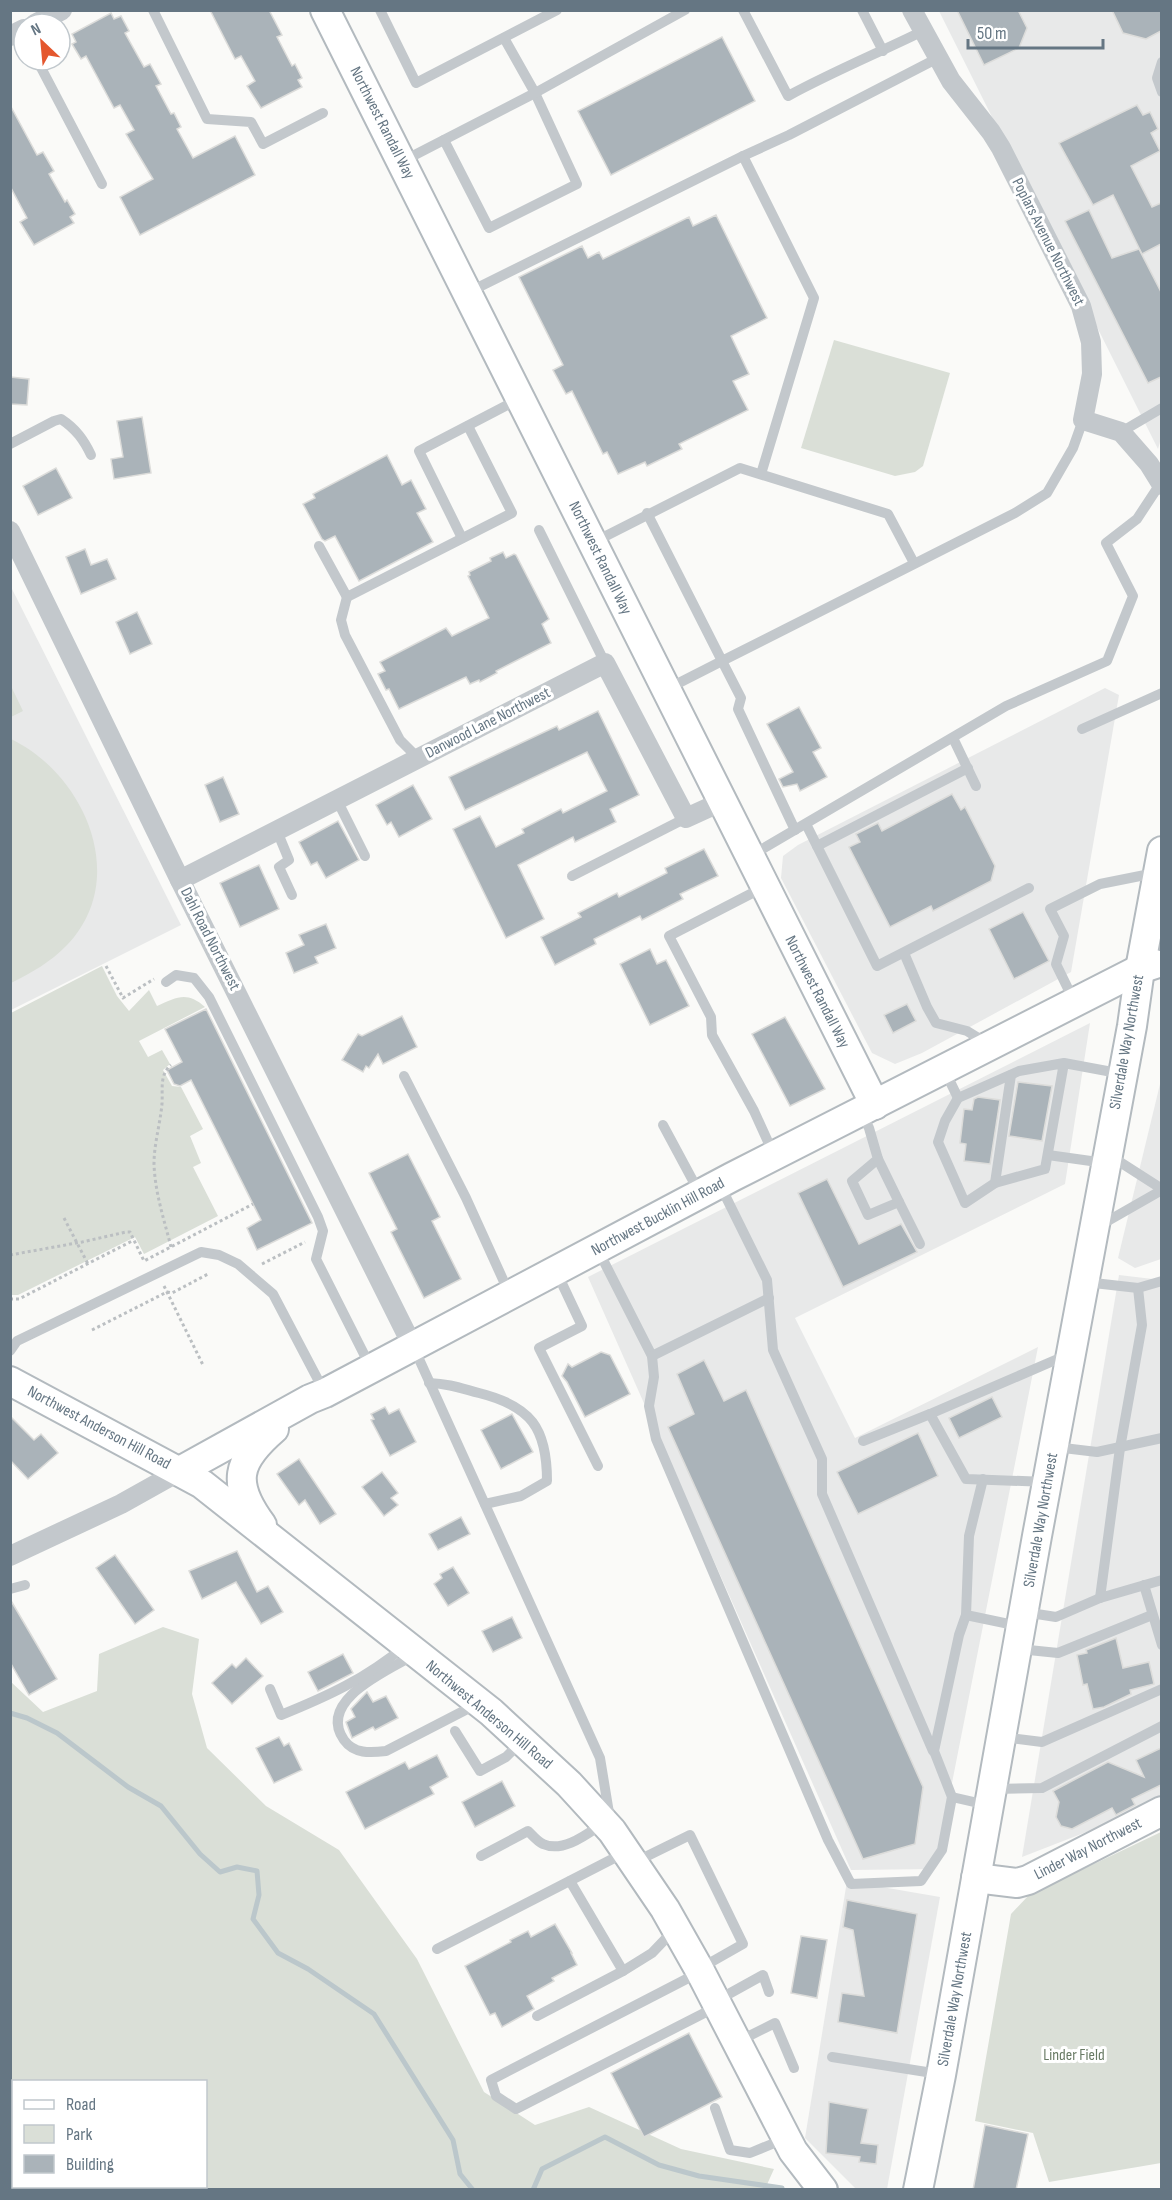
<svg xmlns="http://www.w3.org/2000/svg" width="1172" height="2200" viewBox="0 0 1172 2200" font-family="'Sofia Sans Condensed',sans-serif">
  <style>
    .built { fill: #e8e9e9 }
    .green { fill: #dadfd7; fill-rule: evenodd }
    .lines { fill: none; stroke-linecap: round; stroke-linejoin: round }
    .stream { stroke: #bbc7cb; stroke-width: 5 }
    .building { fill: #aab3b9; stroke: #dcdcda; stroke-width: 1.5 }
    .secondary-casing { stroke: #b3babf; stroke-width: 32 }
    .path { stroke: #bbbfc2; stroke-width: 3; stroke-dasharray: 3 3; stroke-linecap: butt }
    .lane { stroke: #c3c8cc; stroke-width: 10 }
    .street { stroke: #c3c8cc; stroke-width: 20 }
    .secondary { stroke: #fff; stroke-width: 28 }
    .labels { text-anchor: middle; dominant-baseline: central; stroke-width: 6; stroke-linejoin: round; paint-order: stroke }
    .street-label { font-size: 16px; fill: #657683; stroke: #fff }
    .park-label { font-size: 16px; fill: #687a64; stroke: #fff }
  </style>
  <rect width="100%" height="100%" fill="#fafaf8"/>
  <g class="built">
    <path d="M 939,11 L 1161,11 L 1162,435 L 1158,449 Z"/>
    <path d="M 10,585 L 181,925 L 11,1010 L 10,1010 Z"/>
    <path d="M 1105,688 L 1119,695 L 1071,972 L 922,1053 L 895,1064 L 872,1053 L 781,878 L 783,856 L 798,845 Z"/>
    <path d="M 1090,1023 L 1065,1184 L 795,1318 L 855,1438 L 1038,1347 L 935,1869 L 851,1870 L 588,1277 Z"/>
    <path d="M 1161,1080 L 1161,1259 L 1135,1268 L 1118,1258 Z"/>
    <path d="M 1119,1275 L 1161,1280 L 1161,1803 L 1022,1857 Z"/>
    <path d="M 847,1881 L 940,1897 L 887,2189 L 856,2189 L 805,2138 Z"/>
  </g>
  <g class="green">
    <path d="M 834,340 L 950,373 L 923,466 L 915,472 L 895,476 L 801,448 Z"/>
    <path d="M 11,686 L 23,711 L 11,717 L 10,686 Z"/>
    <path d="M 11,739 C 84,774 131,878 67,945 C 51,962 31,973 11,983 Z"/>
    <path d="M 102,966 L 117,996 L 129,1011 L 149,990 L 157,1006 C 177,997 187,991 205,1007 L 139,1041 L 148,1057 L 162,1050 L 170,1064 L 163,1070 L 172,1086 L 181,1087 L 203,1129 L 190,1136 L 201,1163 L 193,1167 L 218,1216 L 144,1254 L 135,1237 L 18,1295 L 11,1295 L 11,1013 Z"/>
    <path d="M 163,1627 L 199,1639 L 192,1694 L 207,1748 L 266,1806 L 339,1850 L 417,1959 L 484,2092 L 535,2125 L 589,2107 L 681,2149 L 774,2169 L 765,2189 L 692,2190 L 683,2188 L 642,2190 L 11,2189 L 10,1681 L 43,1712 L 97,1691 L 99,1654 ZM 14,2082 L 206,2082 L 206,2186 L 14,2186 Z"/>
    <path d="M 1161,1832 L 1161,2163 L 1049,2182 L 1033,2133 L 975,2121 L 1011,1914 L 1029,1895 Z"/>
  </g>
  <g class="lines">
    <g class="stream">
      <path d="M 10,1713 L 27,1718 L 57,1733 L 128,1787 L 161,1806 L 200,1854 L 220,1872 L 237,1867 L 257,1871 L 259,1895 L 253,1919 L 278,1953 L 308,1969 L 374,2014 L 453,2140 L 460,2174 L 473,2190"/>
      <path d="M 533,2190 L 542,2169 L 605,2137 L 659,2165 L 699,2176 L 782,2188"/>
    </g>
  </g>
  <g class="building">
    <path d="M 210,10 L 269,10 L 282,35 L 277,37 L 292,66 L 295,64 L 302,78 L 298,80 L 302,87 L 261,108 L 247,86 L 255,81 L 241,56 L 235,59 Z"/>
    <path d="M 957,10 L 1018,10 L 1027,28 L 1019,48 L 984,65 Z"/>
    <path d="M 1112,10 L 1161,10 L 1161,31 L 1146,39 L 1123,33 Z"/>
    <path d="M 111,13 L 114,19 L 121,16 L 129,31 L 125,33 L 144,67 L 150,64 L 161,84 L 156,86 L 171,114 L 174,113 L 181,127 L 177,129 L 193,158 L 235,136 L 255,175 L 140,235 L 120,197 L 153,179 L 126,134 L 134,130 L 120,105 L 114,108 L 86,56 L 81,59 L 72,44 L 76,42 L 72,34 Z"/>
    <path d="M 722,37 L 755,101 L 611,175 L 578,111 Z"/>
    <path d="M 10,105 L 37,155 L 43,152 L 54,171 L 49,174 L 65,202 L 67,200 L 75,214 L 70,217 L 74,223 L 34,245 L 20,222 L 27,218 L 10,186 Z"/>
    <path d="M 1137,105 L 1143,115 L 1150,112 L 1158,129 L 1151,133 L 1160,151 L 1131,166 L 1152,207 L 1161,203 L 1161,244 L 1142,254 L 1113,195 L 1093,205 L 1059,143 Z"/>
    <path d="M 1089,210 L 1112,258 L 1139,249 L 1161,292 L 1161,377 L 1148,383 L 1065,221 Z"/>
    <path d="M 716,215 L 767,318 L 731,336 L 749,374 L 733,381 L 748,410 L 679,444 L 682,449 L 647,466 L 645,462 L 618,474 L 607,452 L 603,454 L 572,391 L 566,394 L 553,370 L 563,365 L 519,277 L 582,246 L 588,258 L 599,252 L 603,259 L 689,217 L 693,226 Z"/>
    <path d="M 10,377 L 29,379 L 27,405 L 10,404 Z"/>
    <path d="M 142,417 L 151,473 L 114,479 L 111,459 L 123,457 L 117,421 Z"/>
    <path d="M 387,455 L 402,485 L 411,480 L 426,509 L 417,513 L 433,542 L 359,581 L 335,536 L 325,541 L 322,539 L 303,504 L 315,498 L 313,494 Z"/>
    <path d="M 56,468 L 72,498 L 38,515 L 23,486 Z"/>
    <path d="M 85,549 L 91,565 L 107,559 L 116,579 L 81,594 L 66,557 Z"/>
    <path d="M 503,552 L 506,558 L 514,554 L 516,555 L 549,619 L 542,624 L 551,643 L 496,671 L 497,673 L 480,682 L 479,680 L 470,684 L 466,677 L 399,709 L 389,689 L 386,690 L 378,674 L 385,671 L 380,662 L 446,628 L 452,636 L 489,618 L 468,576 L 470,575 L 469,572 L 491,561 L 490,558 Z"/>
    <path d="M 137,612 L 152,644 L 130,654 L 116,622 Z"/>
    <path d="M 799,707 L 821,748 L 813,752 L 827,777 L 800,791 L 797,784 L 783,787 L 779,779 L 793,772 L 767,724 Z"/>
    <path d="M 598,711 L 639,795 L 610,809 L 616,822 L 575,842 L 573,837 L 518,865 L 544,919 L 506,938 L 453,829 L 480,816 L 496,847 L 524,833 L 522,829 L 561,809 L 563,813 L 607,791 L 587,752 L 465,810 L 449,777 L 557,726 L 559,730 Z"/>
    <path d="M 223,777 L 239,814 L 220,822 L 205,785 Z"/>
    <path d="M 413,785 L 432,819 L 399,837 L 391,822 L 387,825 L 376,805 Z"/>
    <path d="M 952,794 L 961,810 L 965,807 L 995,866 L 991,881 L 933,911 L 931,906 L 890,927 L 849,847 L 860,842 L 856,834 L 878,823 L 882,831 Z"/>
    <path d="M 338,821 L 359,860 L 326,878 L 317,862 L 311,865 L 299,842 Z"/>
    <path d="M 704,849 L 718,876 L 680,894 L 683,899 L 642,920 L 640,916 L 594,939 L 596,944 L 555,965 L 541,937 L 581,917 L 578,913 L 617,893 L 619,897 L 667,873 L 665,868 Z"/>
    <path d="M 259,865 L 279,909 L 240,927 L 220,883 Z"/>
    <path d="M 1023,912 L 1049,961 L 1014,979 L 989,929 Z"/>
    <path d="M 326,924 L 336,948 L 315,957 L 318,963 L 294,973 L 286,953 L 304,945 L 299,935 Z"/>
    <path d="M 650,949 L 657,964 L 666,960 L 689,1006 L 650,1025 L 620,964 Z"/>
    <path d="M 907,1004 L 916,1021 L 893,1033 L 884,1015 Z"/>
    <path d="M 206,1009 L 312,1223 L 257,1250 L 247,1228 L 261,1220 L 191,1080 L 180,1086 L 174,1084 L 167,1070 L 182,1062 L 165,1029 Z"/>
    <path d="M 402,1016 L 417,1047 L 383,1064 L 378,1054 L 369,1068 L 366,1066 L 363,1072 L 342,1060 L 358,1034 L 362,1036 Z"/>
    <path d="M 785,1017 L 825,1089 L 790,1106 L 752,1034 Z"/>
    <path d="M 1018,1082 L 1052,1086 L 1042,1141 L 1009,1136 Z"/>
    <path d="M 978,1097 L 1000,1100 L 990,1164 L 964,1161 L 966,1144 L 960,1143 L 964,1109 L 972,1110 L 974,1099 Z"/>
    <path d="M 408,1154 L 440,1217 L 432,1221 L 461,1279 L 424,1298 L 391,1232 L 397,1229 L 369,1173 Z"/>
    <path d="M 827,1179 L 859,1244 L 901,1224 L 917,1252 L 843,1287 L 798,1193 Z"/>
    <path d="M 601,1352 L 610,1355 L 630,1394 L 585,1417 L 567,1382 L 562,1376 L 568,1364 L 572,1367 Z"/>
    <path d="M 704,1360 L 724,1401 L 746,1390 L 923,1787 L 915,1844 L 863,1859 L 668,1427 L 694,1414 L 677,1374 Z"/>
    <path d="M 992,1397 L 1002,1417 L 959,1438 L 949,1418 Z"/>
    <path d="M 385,1407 L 389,1414 L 399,1409 L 416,1442 L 390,1456 L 371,1420 L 374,1419 L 371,1414 Z"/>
    <path d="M 512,1414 L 533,1452 L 501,1469 L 481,1430 Z"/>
    <path d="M 10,1416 L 34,1440 L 41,1434 L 58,1453 L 28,1479 L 10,1460 Z"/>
    <path d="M 918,1433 L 938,1476 L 858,1514 L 837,1472 Z"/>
    <path d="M 299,1459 L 336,1514 L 320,1524 L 305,1500 L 299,1505 L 277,1474 Z"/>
    <path d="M 382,1472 L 398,1493 L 391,1498 L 398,1505 L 384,1516 L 362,1487 Z"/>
    <path d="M 461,1517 L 470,1534 L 438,1550 L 429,1534 Z"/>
    <path d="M 237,1551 L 257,1592 L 268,1586 L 283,1612 L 261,1624 L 236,1582 L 202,1599 L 189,1571 Z"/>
    <path d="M 115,1555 L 154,1610 L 135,1624 L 96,1568 Z"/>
    <path d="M 453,1567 L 469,1593 L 448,1606 L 434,1584 L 442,1578 L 440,1574 Z"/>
    <path d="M 10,1599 L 57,1679 L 29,1695 L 10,1662 Z"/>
    <path d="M 512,1617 L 522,1638 L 493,1652 L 482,1631 Z"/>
    <path d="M 1116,1638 L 1123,1668 L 1149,1662 L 1154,1684 L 1130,1690 L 1131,1694 L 1104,1707 L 1093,1709 L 1087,1684 L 1083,1685 L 1077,1655 L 1087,1653 L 1086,1650 Z"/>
    <path d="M 343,1654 L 353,1673 L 318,1691 L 308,1672 Z"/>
    <path d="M 246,1658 L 263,1676 L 232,1704 L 212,1683 L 232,1664 L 236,1668 Z"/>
    <path d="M 367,1692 L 373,1702 L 386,1696 L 398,1718 L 375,1730 L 373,1727 L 352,1738 L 346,1722 L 355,1717 L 351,1709 Z"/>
    <path d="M 279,1737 L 284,1746 L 289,1743 L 302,1770 L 274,1783 L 256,1748 Z"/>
    <path d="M 1161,1748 L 1161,1785 L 1132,1799 L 1135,1805 L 1116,1815 L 1112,1808 L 1072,1829 L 1061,1826 L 1056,1817 L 1059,1802 L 1053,1791 L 1108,1762 L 1144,1777 L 1136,1760 Z"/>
    <path d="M 437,1755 L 448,1777 L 430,1787 L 434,1794 L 365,1829 L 346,1792 L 405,1762 L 409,1769 Z"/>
    <path d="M 502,1781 L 515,1806 L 475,1827 L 462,1802 Z"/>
    <path d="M 847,1900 L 917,1914 L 897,2033 L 838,2022 L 842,1993 L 864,1996 L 853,1930 L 843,1927 Z"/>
    <path d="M 555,1924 L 572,1953 L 571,1953 L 577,1965 L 552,1978 L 554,1981 L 527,1996 L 534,2009 L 502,2027 L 495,2013 L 490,2015 L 465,1966 L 511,1942 L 510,1940 L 528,1931 L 531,1937 Z"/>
    <path d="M 801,1936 L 827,1940 L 817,1998 L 791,1993 Z"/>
    <path d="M 689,2033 L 722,2097 L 644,2137 L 611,2073 Z"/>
    <path d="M 829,2102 L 868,2109 L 861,2143 L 878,2145 L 876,2164 L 859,2162 L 860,2157 L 826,2153 Z"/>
    <path d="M 985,2125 L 1028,2134 L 1016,2190 L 973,2190 Z"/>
  </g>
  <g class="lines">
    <defs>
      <g id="secondary">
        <path d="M 325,10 L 875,1105"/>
        <path d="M 10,1381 L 202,1484 L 491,1712 L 569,1784 L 612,1831 L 665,1909 L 699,1969 L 793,2151 L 823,2190"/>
        <path d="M 180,1471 L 310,1399 L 325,1393 L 732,1177 L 1140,969 L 1155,964"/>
        <path d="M 262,1525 C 231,1483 236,1462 274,1429"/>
        <path d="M 976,1878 L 1017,1883 L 1028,1880 L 1162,1811"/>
        <path d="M 918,2190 L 941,2075 L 1037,1536 L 1132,1026 L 1140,969 L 1162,851"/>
      </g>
    </defs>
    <use href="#secondary" class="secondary-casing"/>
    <g class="path">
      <path d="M 106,966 L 123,998 L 154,979"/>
      <path d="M 64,1218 L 88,1264"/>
      <path d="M 171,1247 C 164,1219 155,1193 154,1164 C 154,1144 160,1125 162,1104 C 163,1090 159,1075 171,1065"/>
      <path d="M 10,1255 L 82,1242 L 126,1232 L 130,1232 L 144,1261 L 253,1204"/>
      <path d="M 262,1264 L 305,1242"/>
      <path d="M 164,1286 L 203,1365"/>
      <path d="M 10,1299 L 19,1299 L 134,1240"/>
      <path d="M 92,1330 L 167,1292 L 172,1293 L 208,1274"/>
    </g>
    <g class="lane">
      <path d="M 153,10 L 207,119 L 251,122 L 263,144 L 323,113"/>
      <path d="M 380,10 L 416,83 L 557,10"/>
      <path d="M 743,10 L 788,96 C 832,72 878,53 923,31"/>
      <path d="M 862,10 L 883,51"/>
      <path d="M 37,60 L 102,184"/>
      <path d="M 1162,62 L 1157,78 L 1162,92"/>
      <path d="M 444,140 L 489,228 L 577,184 L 535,93 L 504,38"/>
      <path d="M 403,161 L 535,93 L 685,10"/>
      <path d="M 469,292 L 743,156"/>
      <path d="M 1121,432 L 1162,408"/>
      <path d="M 10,444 L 54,421 L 61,419 C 76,429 84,440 91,455"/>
      <path d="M 761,474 L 814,298 L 743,156 L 789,135 L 938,58"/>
      <path d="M 647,513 L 722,661 L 1015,513 L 1047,493 L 1073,448 L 1083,420"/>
      <path d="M 539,530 L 605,663"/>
      <path d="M 462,538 L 419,451 L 519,399"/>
      <path d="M 594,542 L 740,468 L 888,514 L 914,563"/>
      <path d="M 319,546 L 347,597 L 512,513 L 468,426"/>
      <path d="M 347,597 L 341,620 L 345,635 L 400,740 L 418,758"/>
      <path d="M 667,689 L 722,661 L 741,698 L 738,709 L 795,830"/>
      <path d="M 1082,729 L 1162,693"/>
      <path d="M 953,738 L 976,786"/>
      <path d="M 337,800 L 365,856"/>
      <path d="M 806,824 L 877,966 L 1029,888"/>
      <path d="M 277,831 L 289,860 L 279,867 L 292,895"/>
      <path d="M 817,846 L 968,768"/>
      <path d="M 752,855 L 1006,706 L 1107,661 L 1133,596 L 1106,543 L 1137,519 L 1160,484"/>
      <path d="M 572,876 L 686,818"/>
      <path d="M 764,887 L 669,936 L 711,1017 L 712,1035 L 754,1111 L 774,1155"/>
      <path d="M 904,953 L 927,1007 L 936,1023 L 967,1031 L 988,1044"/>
      <path d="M 166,982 L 176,975 L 194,978 L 209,997 L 318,1217 L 323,1231 L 316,1259 L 371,1368"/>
      <path d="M 1074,1001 L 1056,964 L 1064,936 L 1050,909 L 1100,884 L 1155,873"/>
      <path d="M 1064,1063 L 1045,1169 L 995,1183 L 965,1203 L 938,1142 L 945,1121 L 958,1098 L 1019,1071 L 1064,1063 L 1123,1074"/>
      <path d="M 944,1069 L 958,1098"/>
      <path d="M 404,1076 L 466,1198 L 510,1295"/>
      <path d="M 861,1112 L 869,1128 L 878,1159 L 852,1181 L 868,1215 L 899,1202 L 920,1244"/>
      <path d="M 663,1125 L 699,1192"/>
      <path d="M 1048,1155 L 1105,1163"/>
      <path d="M 1109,1155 L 1162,1189"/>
      <path d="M 878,1159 L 899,1202"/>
      <path d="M 995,1183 L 1011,1075"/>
      <path d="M 720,1185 L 767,1280 L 773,1350 L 822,1459 L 822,1494 L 933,1751"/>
      <path d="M 1099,1226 L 1162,1190"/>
      <path d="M 598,1250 L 652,1356 L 769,1298"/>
      <path d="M 557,1273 L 582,1326 L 539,1348 L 598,1466"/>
      <path d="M 1085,1282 L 1138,1288 L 1162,1281"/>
      <path d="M 414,1348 L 600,1758 L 610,1819"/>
      <path d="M 10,1351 L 17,1341 L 201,1252 L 219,1255 L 238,1264 L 273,1294 L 325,1393"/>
      <path d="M 652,1356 L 654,1377 L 649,1406 L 656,1439 L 828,1840 L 851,1884 L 921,1881 L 942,1850 L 952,1797 L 934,1751 L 959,1635 L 966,1615"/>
      <path d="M 429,1383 C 450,1384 460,1388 479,1393 C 531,1406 547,1428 547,1481 L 521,1496 L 485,1504"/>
      <path d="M 930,1414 L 966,1479 L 1047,1482"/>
      <path d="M 863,1441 L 930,1414 L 1067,1355"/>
      <path d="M 1055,1447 L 1097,1452 L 1162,1438"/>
      <path d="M 983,1479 L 969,1536 L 966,1615 L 1019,1626"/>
      <path d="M 1144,1585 L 1162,1645"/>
      <path d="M 10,1589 L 25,1585"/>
      <path d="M 1100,1598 L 1120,1448 L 1142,1325 L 1138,1288"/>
      <path d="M 1024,1612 L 1056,1617 L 1100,1598 L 1162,1580"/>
      <path d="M 1019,1649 L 1058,1653 L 1152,1615"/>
      <path d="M 416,1654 C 389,1670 316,1700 344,1740 C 354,1754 370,1753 386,1751 L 479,1703"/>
      <path d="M 270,1689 L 281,1715 C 328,1696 365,1679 405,1646"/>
      <path d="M 455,1731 L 480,1771 L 506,1757 L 522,1741"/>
      <path d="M 1002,1737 L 1042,1742 L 1162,1689"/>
      <path d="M 993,1789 L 1042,1788 L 1162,1726"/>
      <path d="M 952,1797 L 987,1805"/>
      <path d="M 481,1856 L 528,1831 C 532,1835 538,1842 543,1844 C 563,1853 587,1834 602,1824"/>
      <path d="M 635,1862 L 690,1835 L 743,1944 L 699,1969"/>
      <path d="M 570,1881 L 623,1971"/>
      <path d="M 437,1949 L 626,1852"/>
      <path d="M 700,1972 L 491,2080 L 496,2096 L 516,2109 L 718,2006"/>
      <path d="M 716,2001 L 763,1975 L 769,1992"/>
      <path d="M 537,2016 L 623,1971 L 652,1953 L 675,1929"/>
      <path d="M 737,2042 L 775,2023 L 794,2068"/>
      <path d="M 832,2057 L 939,2074"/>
      <path d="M 715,2108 L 730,2150 L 750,2153 L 784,2139"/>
    </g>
    <g class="street">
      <path d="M 912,10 L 951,81 L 991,132 L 1001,148 L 1081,306 L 1091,342 L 1092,374 L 1083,420 L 1121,432 L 1149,464 L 1162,485"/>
      <path d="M 35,24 L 62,10"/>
      <path d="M 10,36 L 24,29"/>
      <path d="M 10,531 L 180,880 L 412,1345"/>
      <path d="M 180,880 L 605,663 L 686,818 L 721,802"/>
      <path d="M 10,1556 L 121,1504 L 180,1471"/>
    </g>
    <use href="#secondary" class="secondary"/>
  </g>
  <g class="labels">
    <g class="street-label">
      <text transform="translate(382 123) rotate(63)">Northwest Randall Way</text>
      <text transform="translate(1048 242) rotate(63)">Poplars Avenue Northwest</text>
      <text transform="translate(600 558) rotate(64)">Northwest Randall Way</text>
      <text transform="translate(488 723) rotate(-27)">Danwood Lane Northwest</text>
      <text transform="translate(210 939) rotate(63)">Dahl Road Northwest</text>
      <text transform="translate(817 992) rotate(63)">Northwest Randall Way</text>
      <text transform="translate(1127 1042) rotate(-80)">Silverdale Way Northwest</text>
      <text transform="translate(658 1217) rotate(-28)">Northwest Bucklin Hill Road</text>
      <text transform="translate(99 1428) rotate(28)">Northwest Anderson Hill Road</text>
      <text transform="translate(1041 1520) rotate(-80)">Silverdale Way Northwest</text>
      <text transform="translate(489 1715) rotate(40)">Northwest Anderson Hill Road</text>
      <text transform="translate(1088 1849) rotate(-27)">Linder Way Northwest</text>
      <text transform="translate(955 1999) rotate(-80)">Silverdale Way Northwest</text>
    </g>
    <g class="park-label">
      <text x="1074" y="2055">Linder Field</text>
    </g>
  </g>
  <rect width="1172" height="2200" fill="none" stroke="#657683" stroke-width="24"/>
  <rect x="12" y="2080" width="195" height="108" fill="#ffffff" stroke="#c1c8cd" stroke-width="1.5"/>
  <rect x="24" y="2100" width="30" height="9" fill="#ffffff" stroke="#c1c8cd" stroke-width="1.5"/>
  <text x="66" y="2110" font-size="18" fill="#657683">Road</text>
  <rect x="24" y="2125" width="30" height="18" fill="#dadfd7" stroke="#c1c8cd" stroke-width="1.5"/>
  <text x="66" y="2140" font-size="18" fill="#657683">Park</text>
  <rect x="24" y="2155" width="30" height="18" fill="#aab3b9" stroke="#c1c8cd" stroke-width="1.5"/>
  <text x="66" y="2170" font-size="18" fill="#657683">Building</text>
  <g transform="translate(42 42) rotate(334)"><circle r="28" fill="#ffffff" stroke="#c1c8cd" stroke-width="1.5"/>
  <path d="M0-4.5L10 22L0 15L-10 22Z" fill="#e4572e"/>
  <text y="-9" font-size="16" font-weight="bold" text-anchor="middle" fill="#657683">N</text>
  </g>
  <path d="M968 39v9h135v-9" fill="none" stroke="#657683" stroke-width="3"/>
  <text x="977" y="39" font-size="18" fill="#657683" stroke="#ffffff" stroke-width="4.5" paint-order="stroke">50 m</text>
</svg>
